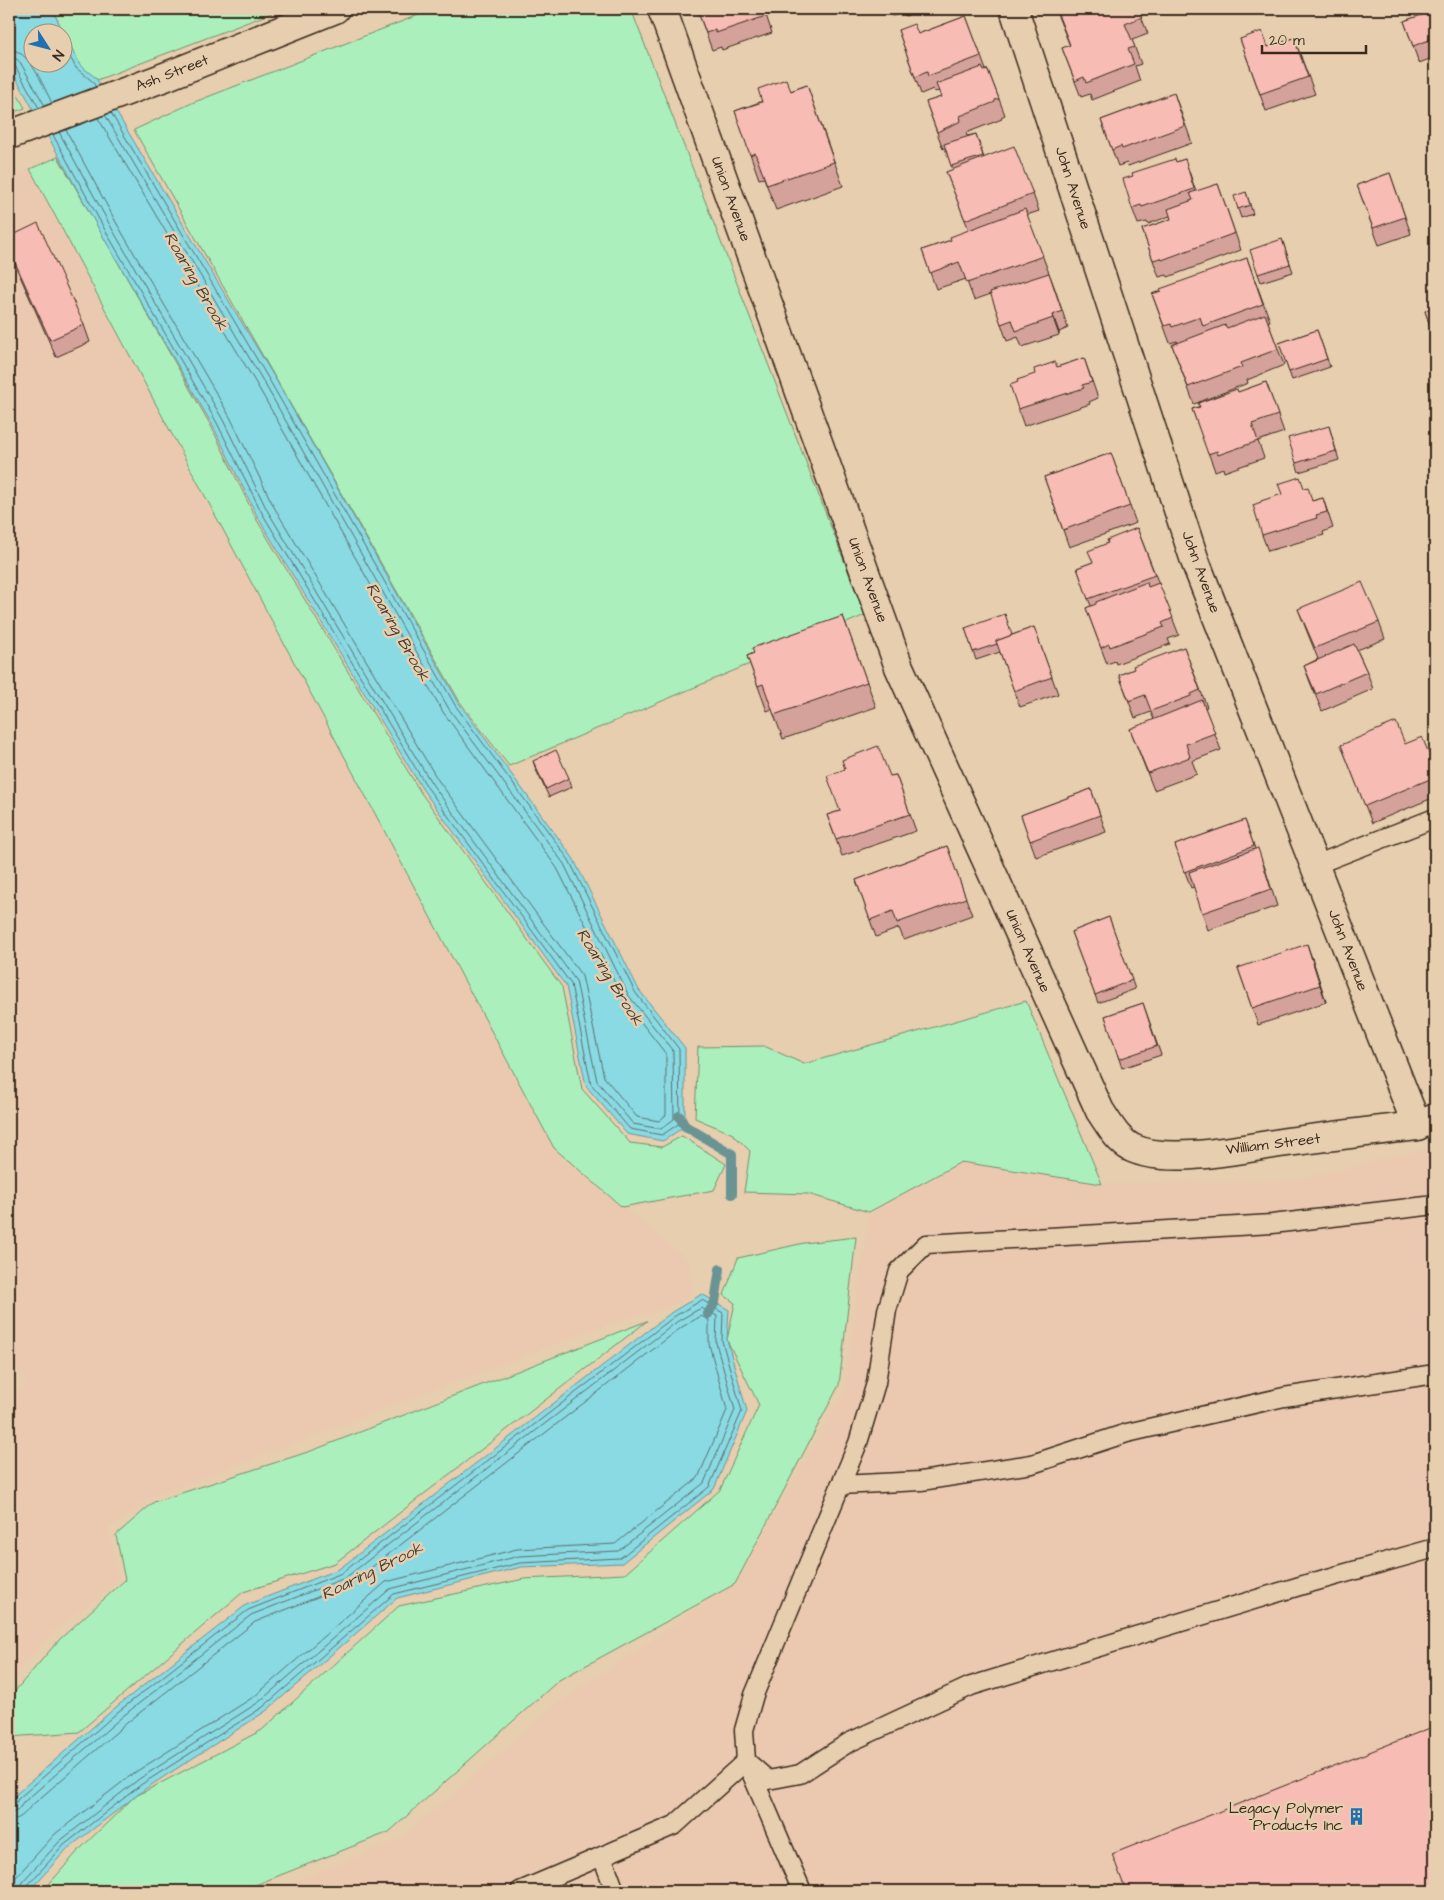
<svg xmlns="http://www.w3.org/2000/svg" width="1444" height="1900" viewBox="0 0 1444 1900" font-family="'Architects Daughter',sans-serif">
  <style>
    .built { fill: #ebc9b0 }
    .green { fill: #abf0bc; stroke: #738d6d }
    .water { fill: #89dae3; stroke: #6a9494; fill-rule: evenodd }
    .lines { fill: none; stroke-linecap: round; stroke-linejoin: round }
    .shore { stroke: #5a706d; stroke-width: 1 }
    .stream { stroke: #6a9494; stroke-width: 10 }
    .lane-casing { stroke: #3b2a1e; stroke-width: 21 }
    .street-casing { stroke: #3b2a1e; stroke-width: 31 }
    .lane { stroke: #e6ceae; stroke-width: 18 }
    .street { stroke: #e6ceae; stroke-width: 28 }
    .wall { fill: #d4a29b; stroke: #3b2a1e }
    .shaded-wall { fill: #ad847e; stroke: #3b2a1e }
    .building { fill: #f7bcb4; stroke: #3b2a1e }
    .labels { text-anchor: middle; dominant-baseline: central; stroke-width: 5; stroke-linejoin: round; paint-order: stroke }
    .street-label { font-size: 15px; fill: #3b2a1e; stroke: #e6ceae }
    .poi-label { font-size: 15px; fill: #3b2a1e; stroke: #e6ceae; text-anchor: end }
    .water-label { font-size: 16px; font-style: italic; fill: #433c32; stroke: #e6ceae }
  </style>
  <rect width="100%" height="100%" fill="#e6ceae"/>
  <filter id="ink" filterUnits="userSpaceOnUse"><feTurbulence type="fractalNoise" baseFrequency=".02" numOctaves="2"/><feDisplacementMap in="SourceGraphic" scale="10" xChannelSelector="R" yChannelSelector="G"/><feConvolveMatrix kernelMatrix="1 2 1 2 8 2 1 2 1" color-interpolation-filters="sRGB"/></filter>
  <g filter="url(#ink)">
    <g class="built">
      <path d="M 30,169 L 556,1152 L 688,1261 L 692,1291 L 685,1303 L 605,1325 L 152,1497 L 108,1529 L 119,1579 L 51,1633 L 9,1682 L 9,1396 L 27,1386 L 9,1354 L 9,178 Z"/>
      <path d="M 1435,1146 L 1435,1891 L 271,1891 L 401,1839 L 560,1702 L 735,1584 L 843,1394 L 869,1212 L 961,1162 L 1102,1184 L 1295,1181 Z"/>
    </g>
    <g class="green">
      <path d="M 52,9 L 282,9 L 97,80 L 80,65 Z"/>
      <path d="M 434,9 L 631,9 L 865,615 L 509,766 L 460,702 L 134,130 L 192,103 Z"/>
      <path d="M 9,79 L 25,108 L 9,114 Z"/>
      <path d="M 58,157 L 211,426 L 255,517 L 421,793 L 562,987 L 582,1089 L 630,1143 L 662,1147 L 682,1136 L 726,1164 L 714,1190 L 622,1207 L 554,1148 L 30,169 Z"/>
      <path d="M 1026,1001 L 1102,1184 L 961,1162 L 869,1212 L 808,1194 L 744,1192 L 750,1151 L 733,1134 L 695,1118 L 698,1047 L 764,1046 L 804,1064 Z"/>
      <path d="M 856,1237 L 839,1385 L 735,1584 L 559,1680 L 389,1832 L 240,1891 L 43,1891 L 79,1850 L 134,1797 L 262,1730 L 399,1606 L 524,1579 L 625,1574 L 720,1490 L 759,1405 L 727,1340 L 735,1303 L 724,1295 L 738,1258 L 804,1243 Z"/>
      <path d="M 647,1321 L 335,1563 L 243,1592 L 79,1732 L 9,1737 L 9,1698 L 59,1640 L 125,1580 L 116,1535 L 154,1502 L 311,1451 Z"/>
    </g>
    <g class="water">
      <path d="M 9,9 L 52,9 L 80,65 L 96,78 L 276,380 L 459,703 L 573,858 L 639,990 L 685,1048 L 685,1126 L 663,1141 L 627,1134 L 586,1086 L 566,986 L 423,790 L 257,516 L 213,426 L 101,233 L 9,65 ZM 32,32 L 62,32 L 62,62 L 32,62 Z"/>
      <path d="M 702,1294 L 729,1310 L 727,1340 L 747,1411 L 714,1489 L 622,1563 L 521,1567 L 397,1598 L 266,1711 L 145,1789 L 67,1849 L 29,1891 L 9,1891 L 9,1804 L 15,1795 L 116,1707 L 246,1605 L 339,1569 L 672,1312 Z"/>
    </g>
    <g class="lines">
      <g class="shore">
        <path d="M 62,42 L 76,68 L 92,81 L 96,87"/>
        <path d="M 9,49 C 30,50 43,86 52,103"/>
        <path d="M 9,57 L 15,58 L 20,62 L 45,106"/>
        <path d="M 9,63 L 15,66 L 39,108"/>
        <path d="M 66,130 L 117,224 L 230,417 L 274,507 L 438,780 L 582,976 L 604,1077 L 637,1117 L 659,1121 L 666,1115 L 666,1054 L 623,999 L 557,868 L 443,712 L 260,390 L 98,118"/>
        <path d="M 59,132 L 111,227 L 223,420 L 267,510 L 432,784 L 576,981 L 597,1081 L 633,1124 L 661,1129 L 674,1119 L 673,1051 L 629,996 L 564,864 L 449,709 L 266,386 L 105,115"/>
        <path d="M 53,135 L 105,230 L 217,423 L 262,513 L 427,787 L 571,984 L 591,1084 L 630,1129 L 662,1135 L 680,1123 L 679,1049 L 635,992 L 569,860 L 455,705 L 271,383 L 111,113"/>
        <path d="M 9,1806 L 14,1805 L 19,1798 L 119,1711 L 248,1610 L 342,1573 L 675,1316 L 702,1300 L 723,1313 L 722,1341 L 742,1411 L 709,1487 L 620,1558 L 520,1563 L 394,1594 L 263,1707 L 142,1784 L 64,1845 L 27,1886 L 25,1891"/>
        <path d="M 9,1813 L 17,1811 L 24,1802 L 123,1716 L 251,1615 L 345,1578 L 678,1321 L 701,1308 L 717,1316 L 716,1343 L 735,1410 L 704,1483 L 618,1551 L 519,1556 L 390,1589 L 259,1702 L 139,1779 L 60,1841 L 22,1882 L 19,1891"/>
        <path d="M 9,1820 C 19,1820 24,1815 30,1807 L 128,1722 L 255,1622 L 350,1584 L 682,1327 L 701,1316 L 709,1320 L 709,1344 L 727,1410 L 698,1478 L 615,1544 L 517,1549 L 386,1582 L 255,1696 L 134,1773 L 55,1834 L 16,1877 L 13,1884 L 12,1891"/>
      </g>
      <g class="stream">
        <path d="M 679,1116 L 685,1126 L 732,1154 L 732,1194"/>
        <path d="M 708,1314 L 715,1302 L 720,1269"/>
      </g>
      <defs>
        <g id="lane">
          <path d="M 1315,865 L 1435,818"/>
          <path d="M 1435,1205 L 1272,1224 L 926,1244 L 899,1271 L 887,1310 L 876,1383 L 858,1443 L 754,1695 L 744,1730 L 746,1761 L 768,1780 L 800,1774 L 848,1743 L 971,1686 L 1303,1585 L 1435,1548"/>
          <path d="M 840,1485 L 921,1481 L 1032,1464 L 1127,1433 L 1284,1397 L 1435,1374"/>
          <path d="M 602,1856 L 615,1891"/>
          <path d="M 520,1891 L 675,1825 L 746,1761 L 802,1891"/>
        </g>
        <g id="street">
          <path d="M 662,9 L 899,667 L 1100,1111 C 1109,1124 1117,1140 1132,1148 C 1169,1165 1240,1149 1280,1143 C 1326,1137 1371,1131 1417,1126 L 1435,1118"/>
          <path d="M 1014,9 L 1195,561 L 1417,1126"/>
          <path d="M 9,135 L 162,78 L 335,9"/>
        </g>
      </defs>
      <use href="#lane" class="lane-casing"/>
      <use href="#street" class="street-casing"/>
      <use href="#lane" class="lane"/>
      <use href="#street" class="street"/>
    </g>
    <g class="wall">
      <path d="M 697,9 L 764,9 L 772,33 L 722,50 L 721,47 L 712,50 Z"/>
      <path d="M 889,9 L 927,9 L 905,16 L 904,13 L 892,16 Z"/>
      <path d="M 1055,9 L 1138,9 L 1148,34 L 1132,40 L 1141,64 L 1135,66 L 1140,81 L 1092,100 L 1090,94 L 1081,97 L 1062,48 L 1070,46 Z"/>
      <path d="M 1435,9 L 1435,57 L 1419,63 L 1404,21 L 1427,13 Z"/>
      <path d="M 966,16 L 986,70 L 988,70 L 1005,115 L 1001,117 L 1002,119 L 966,133 L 967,136 L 976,134 L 984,158 L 1033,194 L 1039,211 L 1027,215 L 1055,289 L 1068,328 L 1059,332 L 1059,335 L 1022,347 L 1018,337 L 1007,341 L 991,294 L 974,300 L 966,279 L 936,289 L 922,250 L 951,240 L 969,230 L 946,172 L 953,170 L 945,148 L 943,149 L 926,102 L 941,97 L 939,91 L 934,92 L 933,89 L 921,94 L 898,30 L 918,34 Z"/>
      <path d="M 1294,38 L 1315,94 L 1266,111 L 1240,39 L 1268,47 Z"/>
      <path d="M 807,85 L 843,186 L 776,210 L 764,178 L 759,179 L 735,111 Z"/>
      <path d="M 1174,93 L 1192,143 L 1128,166 L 1127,163 L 1118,166 L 1101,120 Z"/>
      <path d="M 1185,159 L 1196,192 L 1218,184 L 1241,250 L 1168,277 L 1167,275 L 1159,277 L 1142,229 L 1171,219 L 1170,216 L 1148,224 L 1147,222 L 1138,224 L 1132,208 L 1176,162 Z"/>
      <path d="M 1390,173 L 1411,234 L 1379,245 L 1357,185 Z"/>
      <path d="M 1246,192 L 1253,214 L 1241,218 L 1238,209 Z"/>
      <path d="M 9,237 L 84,325 L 90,342 L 56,357 L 11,256 L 9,251 Z"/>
      <path d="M 1282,239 L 1293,272 L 1261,282 L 1258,274 Z"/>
      <path d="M 1247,258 L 1270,321 L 1268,322 L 1284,365 L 1247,380 L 1248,383 L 1194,404 L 1172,345 L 1178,342 L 1177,341 L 1170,343 L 1152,294 Z"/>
      <path d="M 1435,307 L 1435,341 L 1425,311 Z"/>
      <path d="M 1317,330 L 1330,367 L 1292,380 L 1279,343 Z"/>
      <path d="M 1084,358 L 1098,398 L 1089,402 L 1090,404 L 1024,426 L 1018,409 L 1057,367 Z"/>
      <path d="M 1266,382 L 1284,432 L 1258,441 L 1264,458 L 1224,472 L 1223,468 L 1215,471 L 1192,409 Z"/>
      <path d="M 1329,426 L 1339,460 L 1299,472 L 1296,463 Z"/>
      <path d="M 1111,453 L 1136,523 L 1069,547 L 1044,477 Z"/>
      <path d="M 1304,488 L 1312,501 L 1323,498 L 1333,528 L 1323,532 L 1324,535 L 1268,551 L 1262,535 Z"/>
      <path d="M 1137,528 L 1179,635 L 1168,639 L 1170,644 L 1116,664 L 1115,661 L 1107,664 L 1086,608 L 1091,606 L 1077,568 L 1093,562 L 1108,543 Z"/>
      <path d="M 1298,609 L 1379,622 L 1385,639 L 1357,650 L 1367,672 L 1373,689 L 1322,711 L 1310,682 L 1304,666 L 1318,659 Z"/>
      <path d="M 843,616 L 876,707 L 783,739 L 772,709 L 767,711 L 747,656 Z"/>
      <path d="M 1034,627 L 1058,694 L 1020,707 L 1000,652 L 976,660 L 965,628 L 1012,635 Z"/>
      <path d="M 1184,647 L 1207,707 L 1205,708 L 1221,750 L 1192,761 L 1197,774 L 1154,790 L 1130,729 L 1154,720 L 1151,712 L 1135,718 L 1119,675 L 1134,669 Z"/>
      <path d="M 1405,744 L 1435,768 L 1435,797 L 1372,823 L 1341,745 Z"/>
      <path d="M 533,761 L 569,778 L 572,787 L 549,797 L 536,770 Z"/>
      <path d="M 896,775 L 916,831 L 842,856 L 827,815 L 840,811 L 890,776 Z"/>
      <path d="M 1091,789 L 1106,832 L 1036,857 L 1021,815 Z"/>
      <path d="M 1245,820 L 1255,849 L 1264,865 L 1277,906 L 1208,930 L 1194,887 L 1191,888 L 1175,845 Z"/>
      <path d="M 947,846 L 972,915 L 904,940 L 899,928 L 876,937 L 856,880 Z"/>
      <path d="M 1109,917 L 1135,989 L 1098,1003 L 1071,932 Z"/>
      <path d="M 1313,961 L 1326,1002 L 1258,1025 L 1238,968 Z"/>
      <path d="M 1143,1003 L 1161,1055 L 1122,1068 L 1105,1016 Z"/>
    </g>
    <g class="shaded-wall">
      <path d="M 1053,315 L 1059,332 L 1059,335 L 1053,318 Z"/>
      <path d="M 1307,944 L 1313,961 L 1326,1002 L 1320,985 Z"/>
    </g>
    <g class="building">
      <path d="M 697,9 L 764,9 L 766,16 L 716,33 L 715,30 L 706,33 Z"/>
      <path d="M 1056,9 L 1138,9 L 1142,17 L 1125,24 L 1135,47 L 1128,49 L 1134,64 L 1086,83 L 1084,77 L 1075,81 L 1062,48 L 1070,45 Z"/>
      <path d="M 1425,9 L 1435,9 L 1435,38 L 1413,46 L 1404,21 L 1427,13 Z"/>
      <path d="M 966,16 L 981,56 L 928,76 L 927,72 L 915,77 L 898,30 L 914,24 L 918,34 Z"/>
      <path d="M 1262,31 L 1268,47 L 1294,38 L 1308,77 L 1260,94 L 1240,39 Z"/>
      <path d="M 982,67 L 984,71 L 988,70 L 999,99 L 995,100 L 995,102 L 960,116 L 961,121 L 937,132 L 926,102 L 941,97 L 936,84 Z"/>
      <path d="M 786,79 L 791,91 L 807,85 L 834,162 L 767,185 L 755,153 L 750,155 L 735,111 L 762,102 L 758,89 Z"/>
      <path d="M 1174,93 L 1185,126 L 1122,149 L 1121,146 L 1112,150 L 1101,120 Z"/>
      <path d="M 976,134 L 983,156 L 951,166 L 944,144 Z"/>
      <path d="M 1014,146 L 1033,194 L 965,220 L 946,172 Z"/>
      <path d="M 1175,159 L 1176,162 L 1185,159 L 1194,189 L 1142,207 L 1141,205 L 1132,208 L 1123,179 L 1133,176 L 1132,173 Z"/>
      <path d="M 1390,173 L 1405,217 L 1373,228 L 1357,185 Z"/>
      <path d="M 1218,184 L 1235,233 L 1162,260 L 1161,258 L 1153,260 L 1142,229 L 1171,219 L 1168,209 L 1193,200 L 1190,193 Z"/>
      <path d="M 1246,192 L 1250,205 L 1238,209 L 1234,196 Z"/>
      <path d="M 1025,209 L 1043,256 L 967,283 L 959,262 L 930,273 L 922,250 L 951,240 L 950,237 Z"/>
      <path d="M 38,223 L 84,325 L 50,340 L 9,249 L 9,237 Z"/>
      <path d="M 1282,239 L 1290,264 L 1258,274 L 1250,250 Z"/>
      <path d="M 1247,258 L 1263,304 L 1203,326 L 1200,317 L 1172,327 L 1171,324 L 1164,326 L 1152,294 L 1161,291 L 1160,289 Z"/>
      <path d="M 1049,273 L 1062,311 L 1053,315 L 1053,318 L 1016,331 L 1012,320 L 1001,324 L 990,292 Z"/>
      <path d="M 1435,307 L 1435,333 L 1433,334 L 1425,311 Z"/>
      <path d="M 1265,314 L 1278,349 L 1241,363 L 1242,367 L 1188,387 L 1172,345 L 1225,325 L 1227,328 Z"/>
      <path d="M 1317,330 L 1327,359 L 1289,372 L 1279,343 Z"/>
      <path d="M 1084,358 L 1092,382 L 1082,385 L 1084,388 L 1018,409 L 1010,385 L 1018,382 L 1017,380 L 1035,374 L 1034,369 L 1055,362 L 1057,367 Z"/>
      <path d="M 1266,382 L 1278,415 L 1252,424 L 1258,441 L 1218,455 L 1217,451 L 1208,454 L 1192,409 L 1200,407 L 1198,403 L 1237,389 L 1238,392 Z"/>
      <path d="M 1329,426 L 1336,451 L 1296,463 L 1288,438 Z"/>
      <path d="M 1111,453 L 1130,506 L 1063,530 L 1044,477 Z"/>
      <path d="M 1300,477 L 1304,488 L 1308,487 L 1312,501 L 1323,498 L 1327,512 L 1316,515 L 1317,518 L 1262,535 L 1253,505 L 1261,502 L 1261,501 L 1282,494 L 1278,484 Z"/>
      <path d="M 1137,528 L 1155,575 L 1088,599 L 1077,568 L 1093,562 L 1088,551 L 1108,543 L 1107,540 Z"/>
      <path d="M 1147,582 L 1148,587 L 1159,583 L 1173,618 L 1162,623 L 1164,627 L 1110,647 L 1109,644 L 1101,648 L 1086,608 L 1096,604 L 1096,602 Z"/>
      <path d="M 1362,582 L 1379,622 L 1315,648 L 1298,609 Z"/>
      <path d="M 1005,614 L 1012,635 L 996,641 L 997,644 L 973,652 L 965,628 Z"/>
      <path d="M 843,616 L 867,682 L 774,715 L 763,684 L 758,686 L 747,656 L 754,653 L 752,648 Z"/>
      <path d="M 1034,627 L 1052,677 L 1014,691 L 996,641 Z"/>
      <path d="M 1354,644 L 1367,672 L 1316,694 L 1304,666 Z"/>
      <path d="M 1184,647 L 1200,690 L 1191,694 L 1191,696 L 1151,711 L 1145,695 L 1129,701 L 1119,675 L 1134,669 L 1133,666 Z"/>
      <path d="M 1202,700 L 1215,733 L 1186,744 L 1190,757 L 1148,773 L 1130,729 Z"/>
      <path d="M 1396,722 L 1405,744 L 1422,737 L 1435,768 L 1435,777 L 1365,806 L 1341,745 Z"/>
      <path d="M 878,746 L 890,776 L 896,775 L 910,814 L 836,839 L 827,815 L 840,811 L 827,776 L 845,769 L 842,760 Z"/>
      <path d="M 556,750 L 569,778 L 546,789 L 533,761 Z"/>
      <path d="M 1091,789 L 1100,815 L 1030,841 L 1021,815 Z"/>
      <path d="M 1245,820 L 1254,846 L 1184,872 L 1175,845 Z"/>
      <path d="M 947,846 L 966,898 L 897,923 L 893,911 L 870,920 L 856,880 Z"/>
      <path d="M 1258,848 L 1271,889 L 1202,913 L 1189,872 Z"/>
      <path d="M 1109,917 L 1132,980 L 1095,995 L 1071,932 Z"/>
      <path d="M 1307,944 L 1320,985 L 1252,1008 L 1238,968 Z"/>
      <path d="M 1143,1003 L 1157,1046 L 1119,1059 L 1105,1016 Z"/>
      <path d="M 1435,1726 L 1435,1891 L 1126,1891 L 1112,1854 Z"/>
    </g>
  </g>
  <defs>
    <symbol id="building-bare" viewBox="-9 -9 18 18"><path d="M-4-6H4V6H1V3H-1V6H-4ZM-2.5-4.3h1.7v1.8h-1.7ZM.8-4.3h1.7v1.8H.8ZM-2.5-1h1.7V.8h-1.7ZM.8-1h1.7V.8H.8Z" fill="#1f6fb2" stroke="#e6ceae" stroke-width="2.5" paint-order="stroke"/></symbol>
  </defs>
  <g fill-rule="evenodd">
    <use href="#building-bare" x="1344" y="1804" width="25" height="25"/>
  </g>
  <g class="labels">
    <g class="street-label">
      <text transform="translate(172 73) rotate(-21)">Ash Street</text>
      <text transform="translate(1073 188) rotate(72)">John Avenue</text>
      <text transform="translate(731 199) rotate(70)">Union Avenue</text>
      <text transform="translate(1201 572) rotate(70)">John Avenue</text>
      <text transform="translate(868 580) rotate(70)">Union Avenue</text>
      <text transform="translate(1348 950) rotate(69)">John Avenue</text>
      <text transform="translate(1028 951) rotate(66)">Union Avenue</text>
      <text transform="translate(1273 1144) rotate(-7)">William Street</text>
    </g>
    <g class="poi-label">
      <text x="1343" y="1808">Legacy Polymer<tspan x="1343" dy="17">Products Inc</tspan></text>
    </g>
    <g class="water-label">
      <text transform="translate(196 281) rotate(60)">Roaring Brook</text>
      <text transform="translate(398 632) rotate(60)">Roaring Brook</text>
      <text transform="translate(610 977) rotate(58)">Roaring Brook</text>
      <text transform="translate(372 1571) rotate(-26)">Roaring Brook</text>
    </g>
  </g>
  <rect width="1444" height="1900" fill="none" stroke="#e6ceae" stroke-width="30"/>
  <rect x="15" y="15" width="1414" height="1870" fill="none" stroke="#3b2a1e" stroke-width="2" filter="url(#ink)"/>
  <g transform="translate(48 48) rotate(126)"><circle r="24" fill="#e6ceae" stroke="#a28c74"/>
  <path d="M0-4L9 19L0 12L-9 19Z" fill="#1f6fb2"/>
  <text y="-8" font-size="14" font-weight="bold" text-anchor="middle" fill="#3b2a1e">N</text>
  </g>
  <path d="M1262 45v8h104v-8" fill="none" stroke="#3b2a1e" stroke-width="2.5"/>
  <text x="1269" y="45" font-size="15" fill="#3b2a1e" stroke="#e6ceae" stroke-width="4" paint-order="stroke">20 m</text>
</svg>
